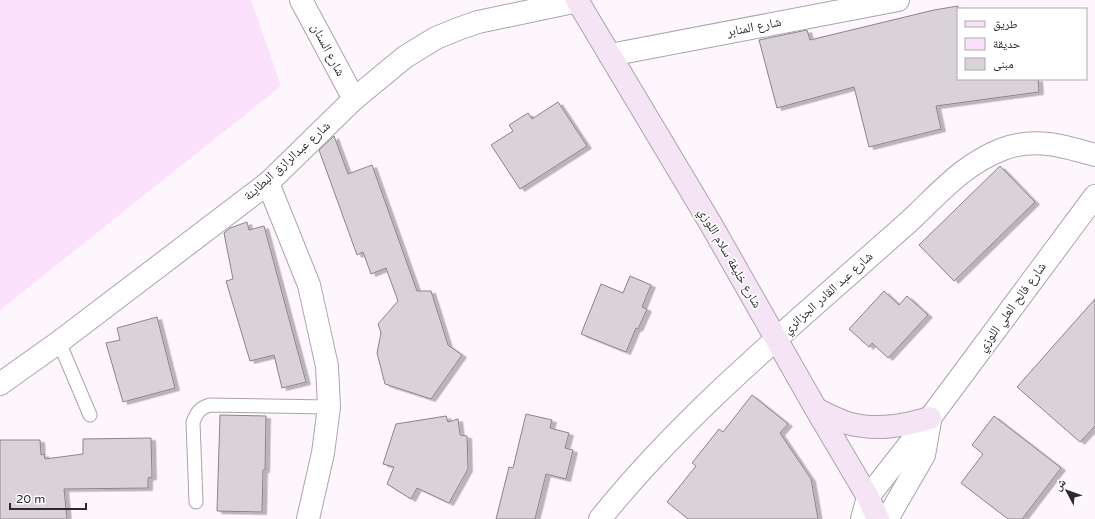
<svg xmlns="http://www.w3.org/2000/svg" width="1095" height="519" viewBox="0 0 1095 519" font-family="'Varela Round','Noto Naskh Arabic',sans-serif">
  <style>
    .green { fill: #fbe1fb }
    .building { fill: #d9d2d9; stroke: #8b848b; filter: url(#shadow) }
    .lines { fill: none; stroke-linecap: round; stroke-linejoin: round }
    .lane-casing { stroke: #aba4ab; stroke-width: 15 }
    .street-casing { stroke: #aba4ab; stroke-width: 24 }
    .secondary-casing { stroke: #aba4ab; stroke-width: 24 }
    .lane { stroke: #fff; stroke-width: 13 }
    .street { stroke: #fff; stroke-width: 22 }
    .secondary { stroke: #f4e4f5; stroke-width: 22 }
    .labels { text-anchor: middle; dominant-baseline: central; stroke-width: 3.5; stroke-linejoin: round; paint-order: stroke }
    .street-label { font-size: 13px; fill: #2c2a2c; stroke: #fff }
  </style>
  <defs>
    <filter id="shadow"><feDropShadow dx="4.5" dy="2.5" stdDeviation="0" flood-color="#0004"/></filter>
  </defs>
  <rect width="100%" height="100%" fill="#fdf6fd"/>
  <path class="green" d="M 0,0 L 251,0 L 281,86 L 0,310 Z"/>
  <g class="building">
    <path d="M 958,6 L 958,79 L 1038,79 L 1039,92 L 936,106 L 941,129 L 869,147 L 854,87 L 777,108 L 759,40 L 807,30 L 810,40 L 934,10 Z"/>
    <path d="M 558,102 L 587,146 L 520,189 L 491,145 L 513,131 L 509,125 L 528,113 L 532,119 Z"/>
    <path d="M 334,136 L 348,174 L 372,165 L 417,291 L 431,291 L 448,345 L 462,355 L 431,399 L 385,384 L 377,353 L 381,333 L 378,324 L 398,301 L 386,268 L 371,274 L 363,252 L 357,255 L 319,150 Z"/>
    <path d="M 1000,166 L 1035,202 L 954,281 L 919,245 Z"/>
    <path d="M 247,222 L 249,230 L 264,226 L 306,382 L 282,388 L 274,355 L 250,361 L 226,281 L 233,279 L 224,233 L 230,228 Z"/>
    <path d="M 630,276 L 651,285 L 642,307 L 647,309 L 638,329 L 636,328 L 626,352 L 581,334 L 601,284 L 623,293 Z"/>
    <path d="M 884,291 L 899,305 L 907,296 L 928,315 L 888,358 L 872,343 L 869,347 L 849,329 Z"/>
    <path d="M 1095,299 L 1095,426 L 1080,442 L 1017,387 Z"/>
    <path d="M 157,317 L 175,388 L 123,402 L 106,343 L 120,340 L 117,328 Z"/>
    <path d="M 752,395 L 788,424 L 780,433 L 811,479 L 818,519 L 688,519 L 667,502 L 696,466 L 692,463 L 719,429 L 723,432 Z"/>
    <path d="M 526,414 L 552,420 L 550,428 L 569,433 L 565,448 L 573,450 L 566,479 L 546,474 L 535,519 L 496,519 L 509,467 L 513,468 Z"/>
    <path d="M 220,415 L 266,416 L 265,470 L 263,470 L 262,512 L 217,511 Z"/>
    <path d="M 446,416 L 448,422 L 458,419 L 460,435 L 467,436 L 468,469 L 449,503 L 417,488 L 411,499 L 387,484 L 394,467 L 383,464 L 396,424 Z"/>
    <path d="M 994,416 L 1061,468 L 1022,519 L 1008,519 L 961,483 L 983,454 L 972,445 Z"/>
    <path d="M 151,438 L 152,477 L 148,478 L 148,488 L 64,489 L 67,519 L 0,519 L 0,440 L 40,440 L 41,455 L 44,454 L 45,459 L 83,454 L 83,439 Z"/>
  </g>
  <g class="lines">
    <defs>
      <g id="lane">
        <path d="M 59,342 L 90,415"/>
        <path d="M 196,502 L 193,422 C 197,412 200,408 210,405 L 329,407"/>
      </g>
      <g id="street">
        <path d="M 301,0 L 354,99"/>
        <path d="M 610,55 L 898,0"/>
        <path d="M 268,183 L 309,285 L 327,366 L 329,407 L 323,453 L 308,519"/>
        <path d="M 0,384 L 59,342 L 268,183 L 354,99 L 405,57 L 436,38 L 458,29 L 478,22 L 578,1"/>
        <path d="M 600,519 C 681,418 781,335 878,249 C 891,237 906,225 919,212 C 946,186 967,163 1003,149 C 1035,137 1064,146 1095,155"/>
        <path d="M 862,519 L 868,497 L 930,418 L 1095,196"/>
        <path d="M 887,519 L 924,455 L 930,421"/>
      </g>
      <g id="secondary">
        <path d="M 577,0 L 712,226 L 816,409 L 868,497 L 878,519"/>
        <path d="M 816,409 C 826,414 836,419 847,423 C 876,431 903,426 930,418"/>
      </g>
    </defs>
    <use href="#lane" class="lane-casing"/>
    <use href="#street" class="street-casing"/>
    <use href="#secondary" class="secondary-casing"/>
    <use href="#lane" class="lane"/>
    <use href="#street" class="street"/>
    <use href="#secondary" class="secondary"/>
  </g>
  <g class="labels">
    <g class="street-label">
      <text transform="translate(754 27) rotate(-11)">شارع المنابر</text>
      <text transform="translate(328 50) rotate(62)">شارع السنان</text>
      <text transform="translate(287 161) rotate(-42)">شارع عبدالرازق البطاينة</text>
      <text transform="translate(730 258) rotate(60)">شارع خليفة سلام اللوزي</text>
      <text transform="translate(828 293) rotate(-42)">شارع عبد القادر الجزائري</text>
      <text transform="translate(1012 307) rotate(-54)">شارع فالح العلي اللوزي</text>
    </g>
  </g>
  <rect x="957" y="8" width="130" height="72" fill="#ffffff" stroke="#abaaab"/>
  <rect x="965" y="21" width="20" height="6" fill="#f4e4f5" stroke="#abaaab"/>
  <text x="993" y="28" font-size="12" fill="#2c2a2c">طريق</text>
  <rect x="965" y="38" width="20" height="12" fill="#fbe1fb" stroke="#abaaab"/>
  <text x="993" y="48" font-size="12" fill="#2c2a2c">حديقة</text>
  <rect x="965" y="58" width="20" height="12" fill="#d9d2d9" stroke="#abaaab"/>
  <text x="993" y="68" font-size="12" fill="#2c2a2c">مبنى</text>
  <g transform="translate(1067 491) rotate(311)" stroke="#ffffff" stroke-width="3" paint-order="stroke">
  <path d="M0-3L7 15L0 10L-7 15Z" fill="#2c2a2c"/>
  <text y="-6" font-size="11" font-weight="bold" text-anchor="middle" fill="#2c2a2c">ش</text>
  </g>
  <path d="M10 503v6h76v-6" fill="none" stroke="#2c2a2c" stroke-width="2"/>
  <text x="16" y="503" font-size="12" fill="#2c2a2c" stroke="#ffffff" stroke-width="3" paint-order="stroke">20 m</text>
</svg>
